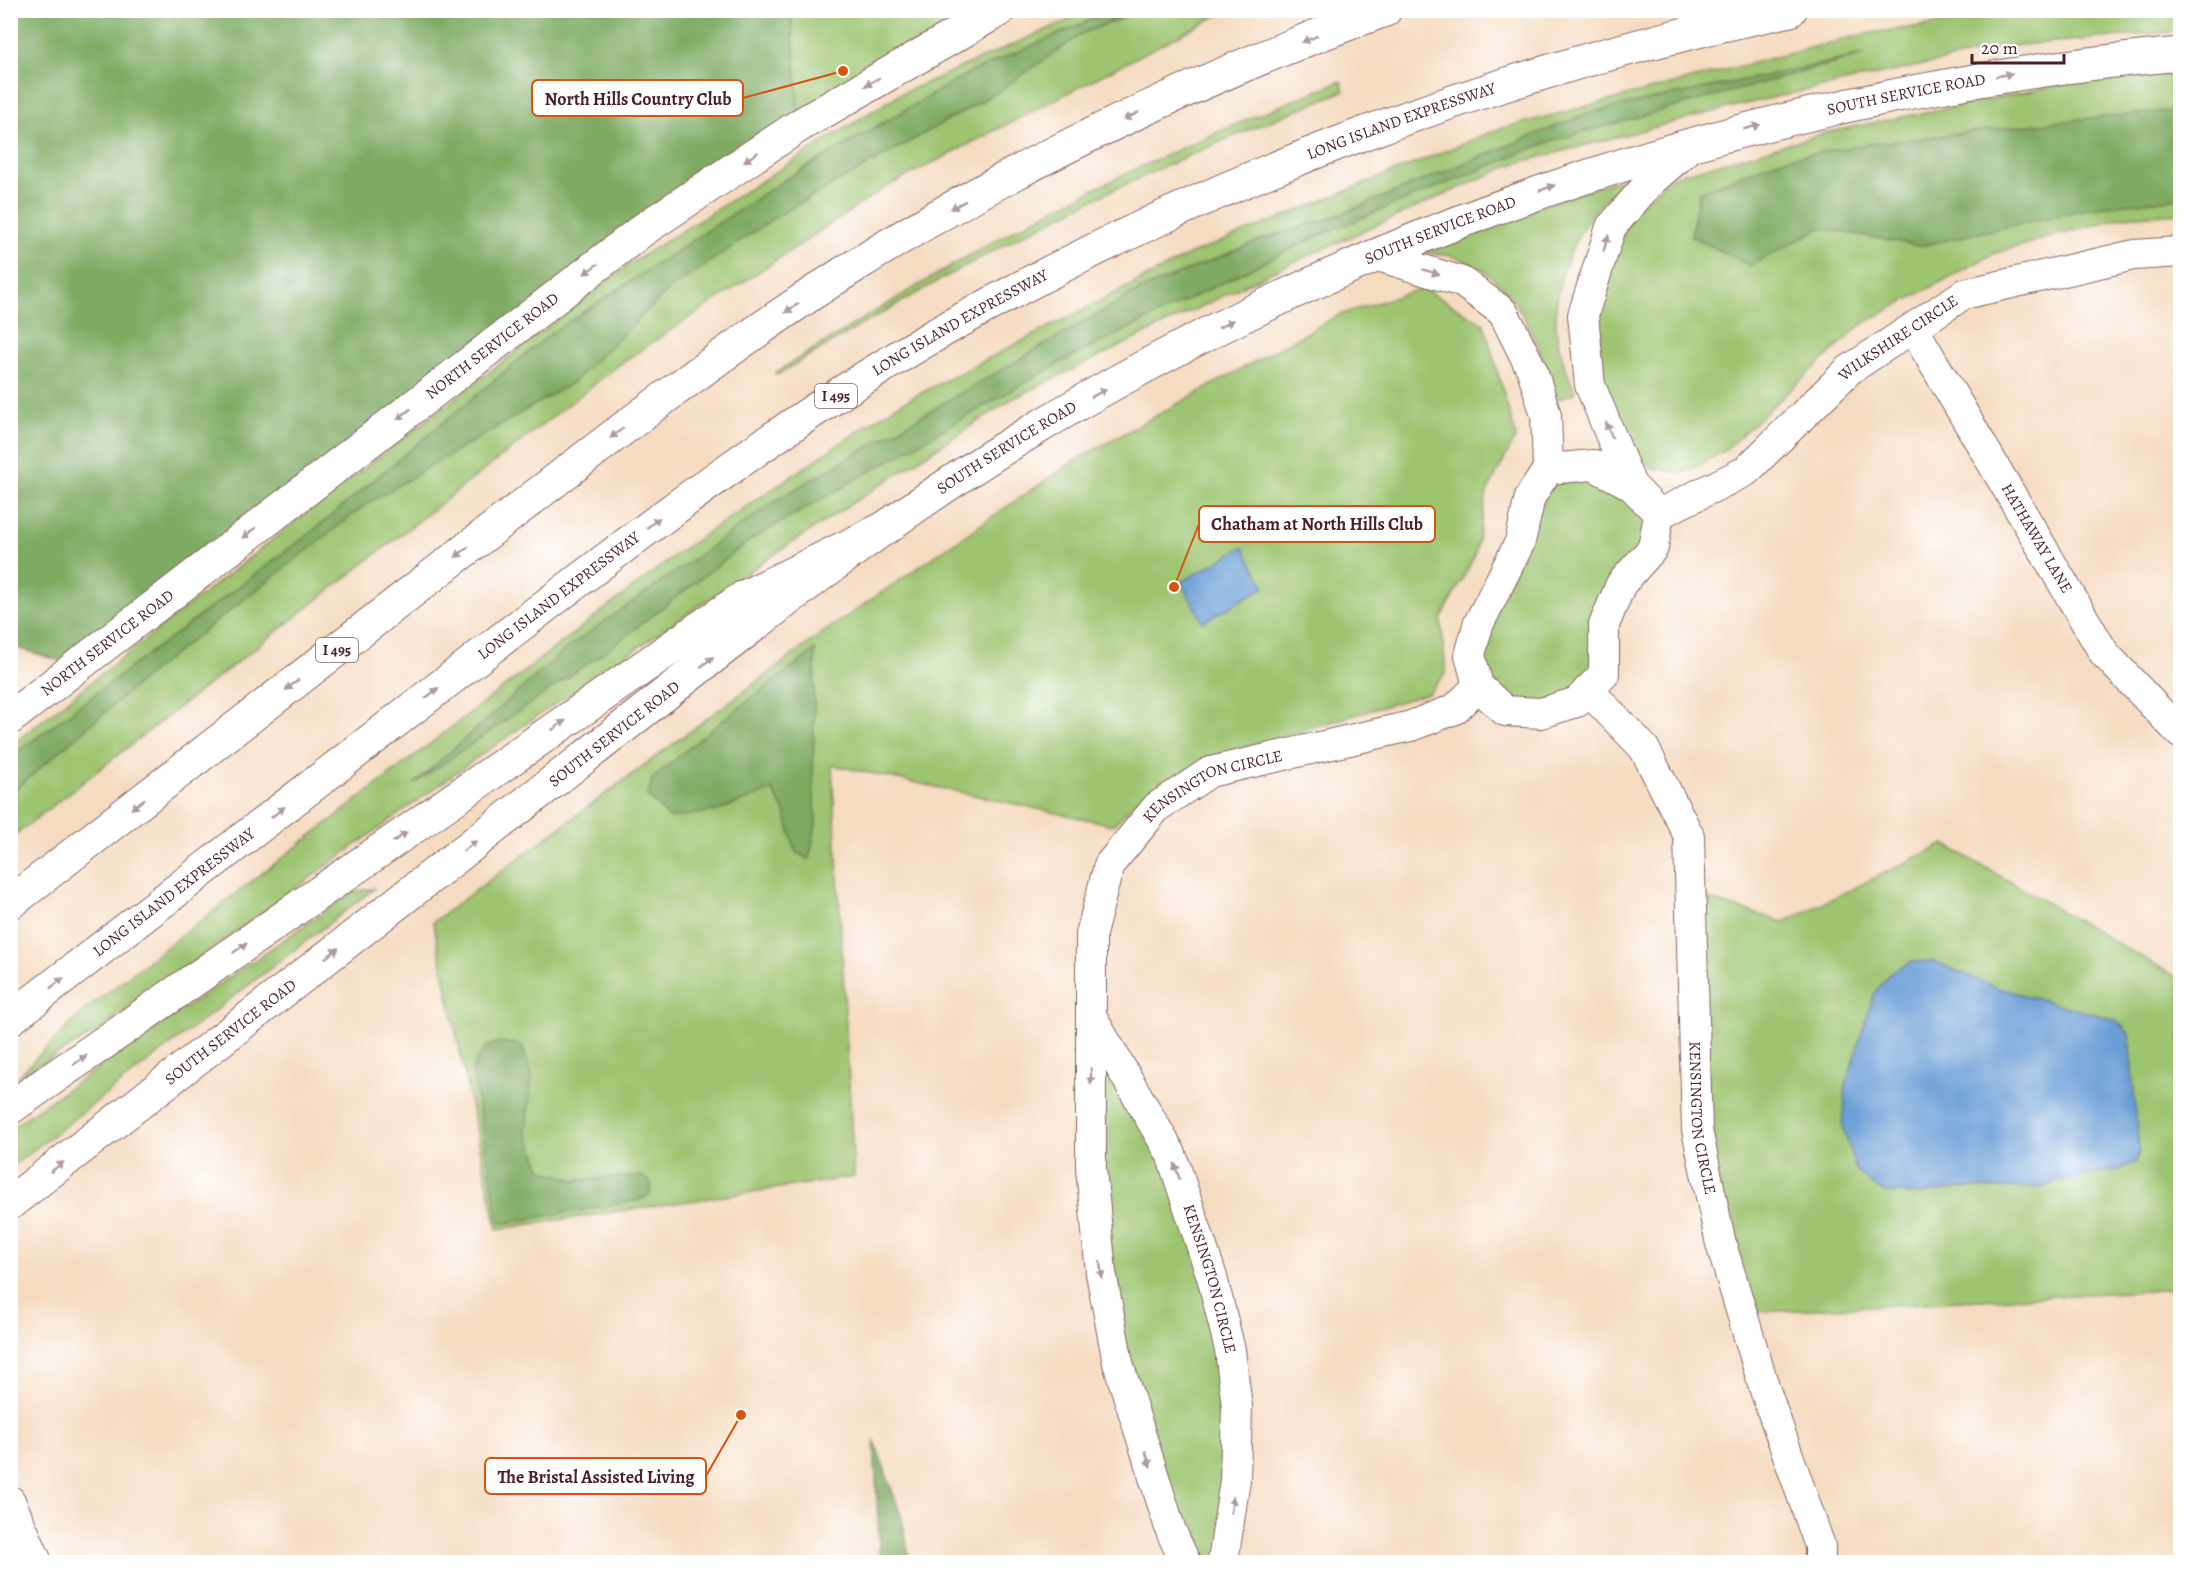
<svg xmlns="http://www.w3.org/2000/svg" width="2191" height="1573" viewBox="0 0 2191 1573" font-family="Alegreya,serif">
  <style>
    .green { fill: #9dc46f; stroke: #74724d; stroke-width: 1.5 }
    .forest { fill: #7eaa62; stroke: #646446; stroke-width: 1.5 }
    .water { fill: #6b9ed6; stroke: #5a5e80; stroke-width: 1.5 }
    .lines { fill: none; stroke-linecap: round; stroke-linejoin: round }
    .minor-casing { stroke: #866160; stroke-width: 32 }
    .major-casing { stroke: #866160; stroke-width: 35 }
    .highway-casing { stroke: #866160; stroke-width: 35 }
    .minor { stroke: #fff; stroke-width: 30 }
    .major { stroke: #fff; stroke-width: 33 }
    .highway { stroke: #fff; stroke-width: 33 }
    .oneway { fill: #ae9aa0 }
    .labels { text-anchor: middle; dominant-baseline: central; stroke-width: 4.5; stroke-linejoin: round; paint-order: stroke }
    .shield { fill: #fff; stroke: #80626b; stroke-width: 1.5 }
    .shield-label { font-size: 15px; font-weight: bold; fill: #4a1f2b }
    .street-label { font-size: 16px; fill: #4a1f2b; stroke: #fff }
    .leader { fill: none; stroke: #d8530f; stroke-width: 2 }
    .callout-dot { fill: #d8530f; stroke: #fff; stroke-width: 2 }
    .callout { fill: #fff; stroke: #d8530f; stroke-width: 2 }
    .callout-label { font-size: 18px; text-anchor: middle; font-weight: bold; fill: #4a1f2b }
  </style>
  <rect width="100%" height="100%" fill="#fff"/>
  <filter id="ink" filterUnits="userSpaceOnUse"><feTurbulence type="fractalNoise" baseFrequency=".0167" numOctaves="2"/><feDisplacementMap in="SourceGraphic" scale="12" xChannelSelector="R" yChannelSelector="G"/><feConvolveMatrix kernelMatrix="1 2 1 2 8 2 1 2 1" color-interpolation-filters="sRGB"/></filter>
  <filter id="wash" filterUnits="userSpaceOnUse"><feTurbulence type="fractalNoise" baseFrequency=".008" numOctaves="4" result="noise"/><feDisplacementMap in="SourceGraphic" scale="24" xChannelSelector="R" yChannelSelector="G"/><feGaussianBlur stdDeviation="1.35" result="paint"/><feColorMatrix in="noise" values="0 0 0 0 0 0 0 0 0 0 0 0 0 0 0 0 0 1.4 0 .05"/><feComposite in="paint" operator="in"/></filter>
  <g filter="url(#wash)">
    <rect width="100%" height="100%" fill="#f5dcc1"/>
    <g class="green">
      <path d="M 791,11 L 999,11 L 800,125 Z"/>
      <path d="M 1089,11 L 1226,11 L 888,186 L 623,362 L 11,838 L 11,745 L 314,507 L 631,263 L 898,95 Z"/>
      <path d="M 2029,11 L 2180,11 L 2180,31 L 2010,46 L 1744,104 L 1513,164 L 1274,271 L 1012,399 L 779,551 L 482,754 L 95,1033 L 17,1077 L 86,1009 L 683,549 L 896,406 L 1191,254 L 1499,129 L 1864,34 Z"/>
      <path d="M 2180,73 L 2180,213 L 2122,217 L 1995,253 L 1862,324 L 1724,451 L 1684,473 L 1652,468 L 1624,442 L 1602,383 L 1596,294 L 1634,211 L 1672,177 L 1829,132 L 2075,82 Z"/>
      <path d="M 1341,81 L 1344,91 C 1249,129 1154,169 1062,215 C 964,264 870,320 777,375 L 775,373 C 868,316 961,257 1058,207 C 1150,160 1245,119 1341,81 Z"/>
      <path d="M 1635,174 C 1624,183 1610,193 1600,204 C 1570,239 1549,295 1558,341 C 1561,359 1569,376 1575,393 L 1557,399 C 1536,341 1518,274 1451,256 C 1438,253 1423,253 1409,251 Z"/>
      <path d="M 1423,288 L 1484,324 L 1516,437 L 1487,492 L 1475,555 L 1441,619 L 1446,673 L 1429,693 L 1212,757 L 1144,795 L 1113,825 L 832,765 L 854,1177 L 497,1229 L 433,922 L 825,631 L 1074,461 L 1339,315 Z"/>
      <path d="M 1593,465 L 1659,514 L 1621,584 L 1604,674 L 1541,713 L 1478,686 L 1478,625 L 1548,469 Z"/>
      <path d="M 1944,844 L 2180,979 L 2180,1289 L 1742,1313 L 1721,1244 L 1690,894 L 1784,922 Z"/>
      <path d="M 375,888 L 11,1167 L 11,1128 L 353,892 Z"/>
      <path d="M 1091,1017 L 1171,1154 L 1235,1378 L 1223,1562 L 1185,1562 L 1118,1363 Z"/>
    </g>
    <g class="forest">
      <path d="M 1113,10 L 1140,11 L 1083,33 L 996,93 L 774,218 L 669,290 L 572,383 L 368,503 L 155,669 L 11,793 L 11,757 L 310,533 L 550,334 L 786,179 L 969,73 Z"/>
      <path d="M 11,11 L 791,11 L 800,125 L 60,661 L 11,646 Z"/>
      <path d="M 1864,55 L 1551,141 L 1315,237 L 1063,361 L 752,539 L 610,648 L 414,784 L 567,648 L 783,496 L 1136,292 L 1260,240 L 1333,217 L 1588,113 Z"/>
      <path d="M 2180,110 L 2180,198 L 2091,208 L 1920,246 L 1820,228 L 1750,266 L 1691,236 L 1699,192 L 1782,159 L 1862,145 L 2081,119 Z"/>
      <path d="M 815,650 L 813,779 L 816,824 L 809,860 L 795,851 L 785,812 L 772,790 L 717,811 L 669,818 L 648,796 L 652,779 L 710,730 Z"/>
      <path d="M 499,1042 L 522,1045 L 532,1075 L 526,1132 L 542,1170 L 575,1180 L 642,1176 L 651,1183 L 650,1194 L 640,1200 L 499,1224 L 472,1070 L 484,1048 Z"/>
      <path d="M 874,1439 L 902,1519 L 910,1562 L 880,1562 Z"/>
    </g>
    <g class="water">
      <path d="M 1243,547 L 1265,587 L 1203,622 L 1181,582 Z"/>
      <path d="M 1933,961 L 1998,988 L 2116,1020 L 2129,1034 L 2139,1151 L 2136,1162 L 2121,1169 L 2034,1188 L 1960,1188 L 1920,1194 L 1885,1192 L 1874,1186 L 1856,1170 L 1843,1127 L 1846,1084 L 1874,994 L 1891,972 L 1911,962 Z"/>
    </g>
  </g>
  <g filter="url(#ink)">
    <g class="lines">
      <defs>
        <g id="minor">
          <path d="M 1375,255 L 1462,282 L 1503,312 L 1532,370 L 1546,415 L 1548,469"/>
          <path id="s1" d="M 1913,328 L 2104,653 L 2180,733"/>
          <path d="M 1593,465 L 1631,485 L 1659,514 L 1653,548 L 1621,584 L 1604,625 L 1604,674 L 1577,702 L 1541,713 L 1505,711 L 1478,686 L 1470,655 L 1478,625 L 1520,542 L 1530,497 L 1548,469 Z"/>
          <path d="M 1631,485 L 1590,385 L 1583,315 L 1611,227 L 1650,182 L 1693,145"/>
          <path id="s2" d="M 1659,514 L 1746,471 L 1849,370 L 1964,294 L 2134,255 L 2180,252"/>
          <path id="s3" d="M 1588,690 L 1644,748 L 1689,836 L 1697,1130 L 1721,1244 L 1765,1390 L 1820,1546 L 1820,1562"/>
          <path id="s4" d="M 1092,1018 L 1171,1154 L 1212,1277 L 1230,1350 L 1237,1407 L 1235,1480 L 1223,1562"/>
          <path d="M 10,1501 L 37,1562"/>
          <path id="s5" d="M 1185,1562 L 1171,1531 L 1118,1363 L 1101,1273 L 1091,1168 L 1091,934 L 1109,865 L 1157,807 L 1210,772 L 1411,726 L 1455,709 L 1478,686"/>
        </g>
        <g id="major">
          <path id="s6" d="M 10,718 L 644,229 L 800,125 L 999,10"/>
          <path id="s7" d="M 10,1203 C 199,1057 388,910 576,764 C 721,651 865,533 1022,437 C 1375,222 1769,92 2180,54"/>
        </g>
        <g id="highway">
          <path d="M 10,903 C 159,788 307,673 455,558 C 582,460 707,361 842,274 C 1011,166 1196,79 1385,10"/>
          <path id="s8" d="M 10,1019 C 164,900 318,781 471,663 C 628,542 783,421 956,323 C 1215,177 1498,71 1790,10"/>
          <path d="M 10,1108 L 744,597 L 891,525"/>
        </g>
      </defs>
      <use href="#minor" class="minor-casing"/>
      <use href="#major" class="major-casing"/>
      <use href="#highway" class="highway-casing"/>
      <use href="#minor" class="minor"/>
      <use href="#major" class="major"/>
      <use href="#highway" class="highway"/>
    </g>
    <defs><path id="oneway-solid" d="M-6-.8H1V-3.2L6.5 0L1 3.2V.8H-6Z" transform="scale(1.5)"/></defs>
    <g class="oneway">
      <use href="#oneway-solid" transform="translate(1310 39) rotate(158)"/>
      <use href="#oneway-solid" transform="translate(2004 75) rotate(-9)"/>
      <use href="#oneway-solid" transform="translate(872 82) rotate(150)"/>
      <use href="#oneway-solid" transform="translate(1131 116) rotate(154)"/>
      <use href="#oneway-solid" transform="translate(1752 127) rotate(-15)"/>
      <use href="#oneway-solid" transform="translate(751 157) rotate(147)"/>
      <use href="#oneway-solid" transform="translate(1547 188) rotate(-19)"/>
      <use href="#oneway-solid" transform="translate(958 205) rotate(151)"/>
      <use href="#oneway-solid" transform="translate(1606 243) rotate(-73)"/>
      <use href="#oneway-solid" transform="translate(591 269) rotate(143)"/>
      <use href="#oneway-solid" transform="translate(1431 272) rotate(17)"/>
      <use href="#oneway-solid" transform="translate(792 308) rotate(146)"/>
      <use href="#oneway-solid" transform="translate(1226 324) rotate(-27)"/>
      <use href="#oneway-solid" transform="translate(1099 393) rotate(-29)"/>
      <use href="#oneway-solid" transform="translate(404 414) rotate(142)"/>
      <use href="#oneway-solid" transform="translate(1609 430) rotate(-112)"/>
      <use href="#oneway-solid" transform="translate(617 433) rotate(143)"/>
      <use href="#oneway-solid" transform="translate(653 523) rotate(-38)"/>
      <use href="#oneway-solid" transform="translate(249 533) rotate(142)"/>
      <use href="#oneway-solid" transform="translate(462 552) rotate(142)"/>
      <use href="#oneway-solid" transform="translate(707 662) rotate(-38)"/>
      <use href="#oneway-solid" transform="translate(292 685) rotate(142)"/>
      <use href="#oneway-solid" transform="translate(432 693) rotate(-38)"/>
      <use href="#oneway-solid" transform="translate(559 725) rotate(-35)"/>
      <use href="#oneway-solid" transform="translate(138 804) rotate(142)"/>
      <use href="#oneway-solid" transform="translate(278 812) rotate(-38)"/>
      <use href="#oneway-solid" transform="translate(400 837) rotate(-35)"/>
      <use href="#oneway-solid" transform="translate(470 846) rotate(-38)"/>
      <use href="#oneway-solid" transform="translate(240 948) rotate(-35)"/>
      <use href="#oneway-solid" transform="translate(332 953) rotate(-37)"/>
      <use href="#oneway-solid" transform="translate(57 983) rotate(-38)"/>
      <use href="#oneway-solid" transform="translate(80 1060) rotate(-35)"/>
      <use href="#oneway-solid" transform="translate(1091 1076) rotate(90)"/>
      <use href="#oneway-solid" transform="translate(57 1167) rotate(-38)"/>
      <use href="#oneway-solid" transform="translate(1177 1171) rotate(-108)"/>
      <use href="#oneway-solid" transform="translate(1101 1270) rotate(83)"/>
      <use href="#oneway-solid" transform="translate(1148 1459) rotate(72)"/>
      <use href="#oneway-solid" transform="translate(1232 1505) rotate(-82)"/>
    </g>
  </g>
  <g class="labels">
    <g class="shield">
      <rect x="815" y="384" width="42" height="24" rx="4.5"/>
      <rect x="316" y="638" width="42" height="24" rx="4.5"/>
    </g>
    <g class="shield-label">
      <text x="836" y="396">I 495</text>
      <text x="337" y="650">I 495</text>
    </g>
    <g class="street-label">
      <text stroke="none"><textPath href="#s7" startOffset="2223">SOUTH SERVICE ROAD</textPath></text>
      <text stroke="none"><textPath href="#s8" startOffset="1665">LONG ISLAND EXPRESSWAY</textPath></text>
      <text stroke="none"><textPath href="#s7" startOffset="1737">SOUTH SERVICE ROAD</textPath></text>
      <text stroke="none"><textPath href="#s8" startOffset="1179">LONG ISLAND EXPRESSWAY</textPath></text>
      <text stroke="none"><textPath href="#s2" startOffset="300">WILKSHIRE CIRCLE</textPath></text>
      <text stroke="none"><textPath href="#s6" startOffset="609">NORTH SERVICE ROAD</textPath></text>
      <text stroke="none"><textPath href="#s7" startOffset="1251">SOUTH SERVICE ROAD</textPath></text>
      <text stroke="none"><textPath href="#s1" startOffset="244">HATHAWAY LANE</textPath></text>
      <text stroke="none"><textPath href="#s8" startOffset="693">LONG ISLAND EXPRESSWAY</textPath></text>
      <text stroke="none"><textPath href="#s6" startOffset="123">NORTH SERVICE ROAD</textPath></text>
      <text stroke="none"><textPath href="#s7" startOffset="765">SOUTH SERVICE ROAD</textPath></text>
      <text stroke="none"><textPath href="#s5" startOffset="848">KENSINGTON CIRCLE</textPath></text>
      <text stroke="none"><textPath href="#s8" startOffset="207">LONG ISLAND EXPRESSWAY</textPath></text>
      <text stroke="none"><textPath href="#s7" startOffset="279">SOUTH SERVICE ROAD</textPath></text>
      <text stroke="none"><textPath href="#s3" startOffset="462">KENSINGTON CIRCLE</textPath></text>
      <text stroke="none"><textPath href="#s4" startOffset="288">KENSINGTON CIRCLE</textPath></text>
    </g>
  </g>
  <path class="leader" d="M843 71L743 98M1174 587L1199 524M741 1415L706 1476"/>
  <g class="callout-dot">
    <circle cx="843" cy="71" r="6"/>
    <circle cx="1174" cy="587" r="6"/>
    <circle cx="741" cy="1415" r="6"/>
  </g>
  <g class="callout">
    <rect x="532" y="80" width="211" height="36" rx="6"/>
    <rect x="1199" y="506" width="236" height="36" rx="6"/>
    <rect x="485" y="1458" width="221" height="36" rx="6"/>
  </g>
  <g class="callout-label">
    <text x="638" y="105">North Hills Country Club</text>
    <text x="1317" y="530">Chatham at North Hills Club</text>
    <text x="596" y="1483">The Bristal Assisted Living</text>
  </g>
  <rect width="2191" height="1573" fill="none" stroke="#fff" stroke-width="36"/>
  <path d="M1972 54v9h92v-9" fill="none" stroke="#4a1f2b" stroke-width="3"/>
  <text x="1981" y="54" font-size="18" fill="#4a1f2b" stroke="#ffffff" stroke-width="4.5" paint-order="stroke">20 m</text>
</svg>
